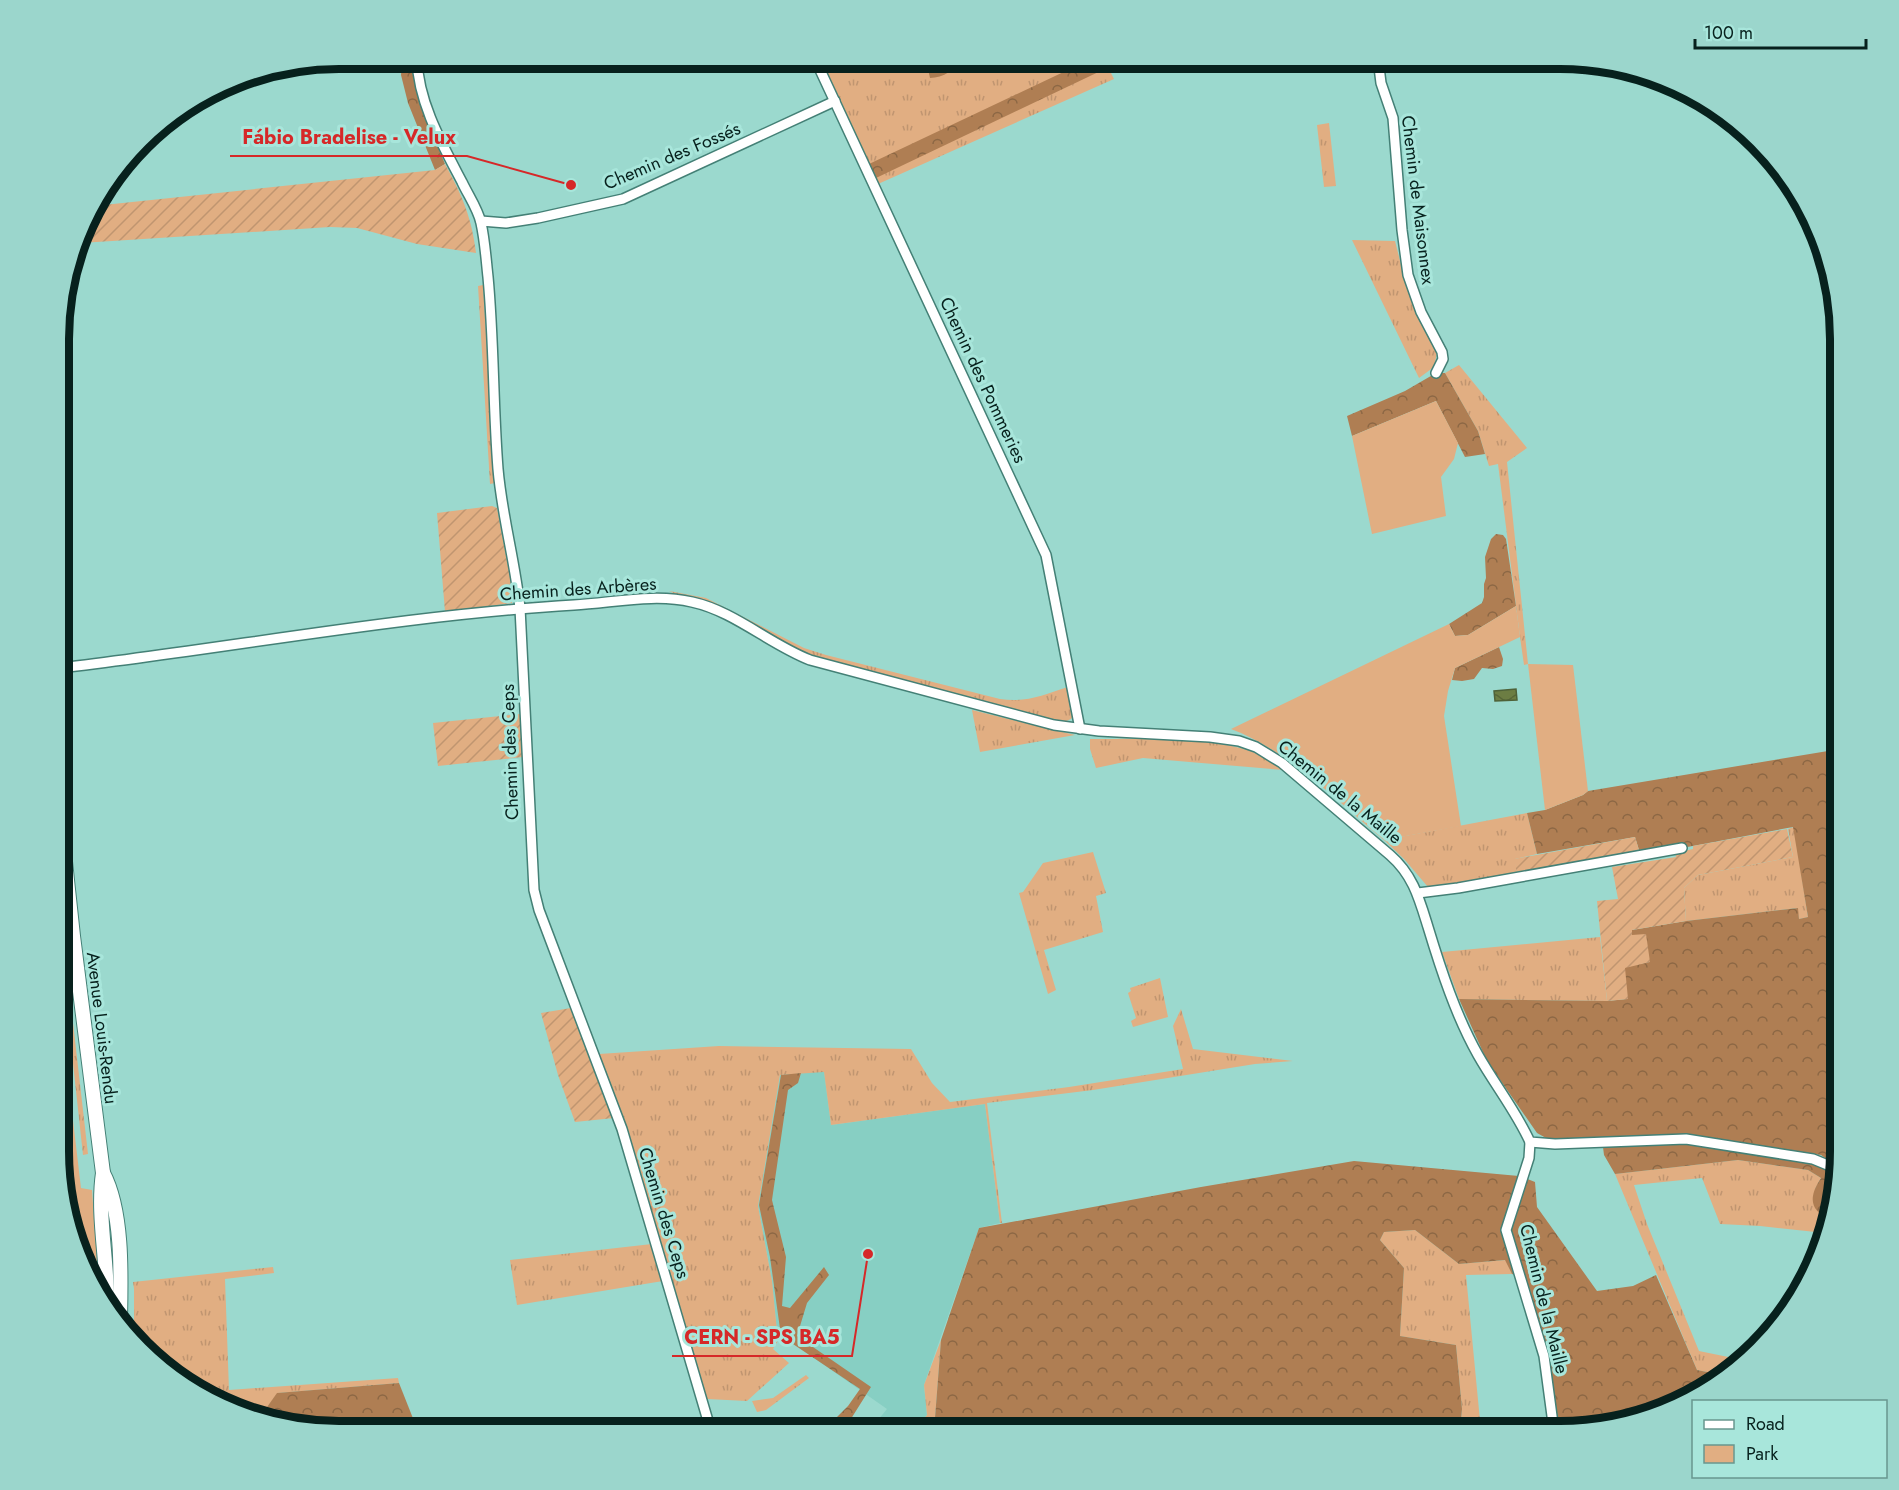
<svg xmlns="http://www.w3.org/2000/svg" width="1899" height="1490" viewBox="0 0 1899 1490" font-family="Jost,sans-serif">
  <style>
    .built { fill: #87cfc3 }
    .grass { fill: url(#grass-tufts) }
    .forest { fill: url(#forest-crowns) }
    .park { fill: #e1ae82 }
    .garden { fill: url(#garden-furrows) }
    .water { fill: url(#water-waves); stroke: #4e6138; stroke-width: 1.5 }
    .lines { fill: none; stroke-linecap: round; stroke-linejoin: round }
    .minor-casing { stroke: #448076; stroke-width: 12 }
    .secondary-casing { stroke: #448076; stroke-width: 16 }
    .minor { stroke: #fff; stroke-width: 9 }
    .secondary { stroke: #fff; stroke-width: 14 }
    .labels { text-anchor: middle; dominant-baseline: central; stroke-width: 6; stroke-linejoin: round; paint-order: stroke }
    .street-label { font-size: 18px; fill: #07211d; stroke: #a8e6db }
    .rim { fill: none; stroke: #07211d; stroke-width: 8 }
    .leader { fill: none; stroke: #d62828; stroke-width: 2 }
    .callout-dot { fill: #d62828; stroke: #a8e6db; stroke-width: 2 }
    .callout-label { font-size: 20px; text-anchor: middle; font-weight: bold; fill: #d62828; stroke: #a8e6db; stroke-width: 6; stroke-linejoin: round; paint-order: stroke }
  </style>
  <defs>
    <pattern id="grass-tufts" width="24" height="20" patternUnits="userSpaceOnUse" patternTransform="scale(1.5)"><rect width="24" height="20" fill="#e1ae82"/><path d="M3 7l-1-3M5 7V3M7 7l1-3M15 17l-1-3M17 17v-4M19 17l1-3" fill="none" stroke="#c09570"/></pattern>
    <pattern id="forest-crowns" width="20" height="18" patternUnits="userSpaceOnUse" patternTransform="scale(1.5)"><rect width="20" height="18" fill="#af7e53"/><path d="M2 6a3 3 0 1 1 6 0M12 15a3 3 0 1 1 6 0" fill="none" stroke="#8c6744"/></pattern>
    <pattern id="garden-furrows" width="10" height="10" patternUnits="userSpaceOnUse" patternTransform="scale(1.5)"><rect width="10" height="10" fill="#e1ae82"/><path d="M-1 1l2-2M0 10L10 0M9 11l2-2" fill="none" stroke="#c09570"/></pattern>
    <pattern id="water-waves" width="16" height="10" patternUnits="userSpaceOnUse" patternTransform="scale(1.5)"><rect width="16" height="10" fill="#6c7d43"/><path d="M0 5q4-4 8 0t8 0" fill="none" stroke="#576637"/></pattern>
  </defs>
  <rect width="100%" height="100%" fill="#9bd9ce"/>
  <path class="built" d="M 824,1071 L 831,1125 L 985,1104 L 1000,1223 L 979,1228 L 924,1385 L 927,1415 L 914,1431 L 869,1431 L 887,1409 L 777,1332 L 772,1281 L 758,1206 L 780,1075 Z"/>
  <g class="grass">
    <path d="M 820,59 L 1104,59 L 1114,79 L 878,184 Z"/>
    <path d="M 1329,123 L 1336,186 L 1324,187 L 1317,125 Z"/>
    <path d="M 1352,240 L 1395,241 L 1408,292 L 1437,353 L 1434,367 L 1419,378 Z"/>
    <path d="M 483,285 L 495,483 L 490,484 L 478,286 Z"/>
    <path d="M 1459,365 L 1527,448 L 1507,462 L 1528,664 L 1524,665 L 1520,637 L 1498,464 L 1489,466 L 1478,431 L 1445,373 Z"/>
    <path d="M 669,591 L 706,598 L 804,648 L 826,655 L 1000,699 C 1026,703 1043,695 1068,687 L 1073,716 L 1071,719 L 1064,722 L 821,659 L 806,654 Z"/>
    <path d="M 972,710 L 1075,735 L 980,752 Z"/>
    <path d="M 1090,739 C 1136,739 1203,736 1247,750 C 1260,754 1272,762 1283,770 L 1143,758 L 1096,768 L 1090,749 Z"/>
    <path d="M 1527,813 L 1537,854 L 1515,859 L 1517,874 L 1437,887 L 1428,887 L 1404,859 L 1384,840 Z"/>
    <path d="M 1794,827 L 1808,917 L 1799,919 L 1797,908 L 1686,921 L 1684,888 L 1698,875 L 1793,857 L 1788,829 Z"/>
    <path d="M 1093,852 L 1106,893 L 1096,896 L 1103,932 L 1044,950 L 1056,990 L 1048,994 L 1019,893 L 1023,892 L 1043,863 Z"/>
    <path d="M 1600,937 L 1607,1001 L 1459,999 L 1442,952 Z"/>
    <path d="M 60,944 L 64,944 L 88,1154 L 83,1155 Z"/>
    <path d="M 1160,978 L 1168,1017 L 1133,1027 L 1131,1021 L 1136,1018 L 1128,993 L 1131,991 L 1130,988 Z"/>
    <path d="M 1181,1009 L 1193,1049 L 1293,1061 L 1255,1064 L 1093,1090 L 987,1103 L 1002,1223 L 1000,1223 L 985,1104 L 831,1125 L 824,1072 L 780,1075 L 758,1206 L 772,1281 L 777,1331 L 781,1336 L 773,1349 L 789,1363 L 747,1401 L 707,1399 L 624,1121 L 599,1054 L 719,1046 L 911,1049 L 932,1083 L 950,1102 L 1069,1087 L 1183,1069 L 1173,1026 Z"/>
    <path d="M 1738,1160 L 1808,1170 L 1821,1178 L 1815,1189 L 1824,1216 L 1829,1215 L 1825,1233 L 1760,1226 L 1720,1224 L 1702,1178 L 1634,1185 L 1647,1224 L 1699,1351 L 1738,1359 L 1717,1374 L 1697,1370 L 1615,1174 Z"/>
    <path d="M 1415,1230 L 1459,1264 L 1506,1260 L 1512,1274 L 1466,1275 L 1481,1431 L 1460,1431 L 1462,1409 L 1456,1345 L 1400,1336 L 1404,1268 L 1380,1240 L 1384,1232 Z"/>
    <path d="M 652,1244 L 663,1281 L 517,1305 L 510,1260 Z"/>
    <path d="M 273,1267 L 274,1273 L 225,1279 L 229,1390 L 398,1378 L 399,1383 L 278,1393 L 260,1417 L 232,1410 L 154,1362 L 134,1335 L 134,1289 L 133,1282 Z"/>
    <path d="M 941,1340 L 934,1431 L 914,1431 L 927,1415 L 924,1385 Z"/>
    <path d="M 806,1375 L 809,1378 L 766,1410 L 757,1412 L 752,1401 L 773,1398 Z"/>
  </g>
  <g class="forest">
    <path d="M 929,59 L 963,59 C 956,69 943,78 930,78 L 927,65 Z"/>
    <path d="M 1091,59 L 1104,59 L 1109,67 L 876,178 L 869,164 Z"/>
    <path d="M 405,61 L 410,62 L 418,98 L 445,164 L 435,170 L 408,103 L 401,75 L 402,64 Z"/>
    <path d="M 1436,373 L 1445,373 L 1478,431 L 1485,454 L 1465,457 L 1436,401 L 1352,436 L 1347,416 L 1405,391 Z"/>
    <path d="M 1496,534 L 1503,535 L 1506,539 L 1516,606 L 1468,635 L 1455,636 L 1449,624 L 1482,603 L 1484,597 L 1484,584 L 1486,578 L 1485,557 L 1491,539 Z"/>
    <path d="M 1499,647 L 1503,659 L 1502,666 L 1493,669 L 1482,668 L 1474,679 L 1462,681 L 1452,680 L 1455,668 Z"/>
    <path d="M 1840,749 L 1840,1169 L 1821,1155 L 1687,1134 L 1554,1139 L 1546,1138 L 1537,1133 L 1487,1061 L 1459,999 L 1607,1001 L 1627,999 L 1624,967 L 1649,962 L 1632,935 L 1632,930 L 1686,921 L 1798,908 L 1799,919 L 1808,917 L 1793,827 L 1682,848 L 1681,845 L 1639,850 L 1635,837 L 1537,854 L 1527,813 L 1545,810 L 1583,795 L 1588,791 Z"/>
    <path d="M 801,1073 L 798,1083 L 788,1090 L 772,1200 L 786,1257 L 782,1306 L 790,1308 L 824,1267 L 829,1275 L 807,1303 L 797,1336 L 871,1387 L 849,1422 L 840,1431 L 823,1431 L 848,1406 L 860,1389 L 781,1336 L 770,1257 L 759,1205 L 781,1075 Z"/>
    <path d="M 1686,1143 L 1816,1164 L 1831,1172 L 1838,1179 L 1829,1215 C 1819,1217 1811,1206 1813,1196 C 1814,1189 1818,1183 1821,1178 L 1808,1170 L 1738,1160 L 1615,1174 L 1604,1155 L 1603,1147 Z"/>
    <path d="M 1354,1161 L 1519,1176 L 1502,1228 L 1515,1275 L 1512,1274 L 1505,1260 L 1459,1264 L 1415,1230 L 1384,1232 L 1380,1240 L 1404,1268 L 1400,1336 L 1456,1345 L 1462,1409 L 1460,1431 L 934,1431 L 941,1340 L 979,1228 L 1201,1187 Z"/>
    <path d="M 1525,1178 L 1535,1182 L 1537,1207 L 1597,1291 L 1633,1286 L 1656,1275 L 1697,1370 L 1717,1374 L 1667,1410 L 1561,1431 L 1558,1429 L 1510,1232 Z"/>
    <path d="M 399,1383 L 418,1431 L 321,1431 L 260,1417 L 277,1393 Z"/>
  </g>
  <g class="park">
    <path d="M 1436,401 L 1458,443 L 1454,459 L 1441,477 L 1446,516 L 1372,534 L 1352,436 Z"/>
    <path d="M 1516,606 L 1520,637 L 1455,668 L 1448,691 L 1444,716 L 1461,826 L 1384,840 C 1337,801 1289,751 1231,729 L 1449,624 L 1455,636 L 1468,635 Z"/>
    <path d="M 1528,664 L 1573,665 L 1588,791 L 1583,795 L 1545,810 Z"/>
    <path d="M 59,1002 L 81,1188 L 92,1190 L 99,1290 L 87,1275 L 59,1169 Z"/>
  </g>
  <g class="garden">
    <path d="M 445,164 C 462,195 472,218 476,253 L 417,244 L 357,228 L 330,227 L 81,243 L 94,206 L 435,170 Z"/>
    <path d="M 492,506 L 497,508 L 513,593 L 512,603 L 445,612 L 437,513 Z"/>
    <path d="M 520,714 L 523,757 L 438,766 L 433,723 Z"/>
    <path d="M 1787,829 L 1793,857 L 1698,875 L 1684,888 L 1686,921 L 1632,930 L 1632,935 L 1646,934 L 1650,962 L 1625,968 L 1628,999 L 1607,1001 L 1597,901 L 1618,899 L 1612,867 L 1676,857 L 1675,853 L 1693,849 L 1693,846 Z"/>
    <path d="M 1635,837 L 1639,850 L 1517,874 L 1514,859 Z"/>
    <path d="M 571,1008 L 614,1118 L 575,1122 L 558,1075 L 541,1013 Z"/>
  </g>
  <path class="water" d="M 1516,689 L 1517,700 L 1495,701 L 1494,691 Z"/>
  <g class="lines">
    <defs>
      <g id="minor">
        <path d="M 417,59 C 418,102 442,144 462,182 C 468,195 478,209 481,223 C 485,241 486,259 488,277 C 494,341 493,405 498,469 C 502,516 515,561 520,608 L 534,890 L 539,910 L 622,1129 L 711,1431"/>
        <path d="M 815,59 L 1046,555 L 1080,729"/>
        <path d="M 1378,59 L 1381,83 L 1393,118 L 1402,230 L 1408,275 L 1421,312 L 1442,352 L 1443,359 L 1436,373"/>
        <path d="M 481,221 L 506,223 L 538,218 L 623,199 L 835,101"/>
        <path d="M 60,668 C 231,648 403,615 574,605 C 613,603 654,593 692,602 C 734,611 769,644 810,660 L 1054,725 L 1099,731 L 1210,737 L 1239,741 L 1256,747 L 1282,763 L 1390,855 C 1413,875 1419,898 1428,927 C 1441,970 1456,1016 1478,1055 C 1495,1085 1516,1111 1530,1142 L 1555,1144 L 1686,1139 L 1813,1159 L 1830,1166 L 1839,1174"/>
        <path d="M 1418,893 L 1458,888 L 1682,848"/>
        <path d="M 1530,1142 L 1529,1158 L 1506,1230 L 1544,1356 L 1554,1431"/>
      </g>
      <g id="secondary">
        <path d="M 60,815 L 73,936 L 103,1173 C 97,1214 107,1258 107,1300"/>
        <path d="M 103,1173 C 123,1211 121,1275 120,1318"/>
      </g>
    </defs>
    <use href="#minor" class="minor-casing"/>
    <use href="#secondary" class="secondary-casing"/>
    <use href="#minor" class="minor"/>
    <use href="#secondary" class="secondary"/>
  </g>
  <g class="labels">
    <g class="street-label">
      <text transform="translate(672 156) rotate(-23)">Chemin des Fossés</text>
      <text transform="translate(1418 200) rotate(83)">Chemin de Maisonnex</text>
      <text transform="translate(983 380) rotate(65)">Chemin des Pommeries</text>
      <text transform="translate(578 589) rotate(-4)">Chemin des Arbères</text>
      <text transform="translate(510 752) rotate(-92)">Chemin des Ceps</text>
      <text transform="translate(1340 792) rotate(39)">Chemin de la Maille</text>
      <text transform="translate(102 1028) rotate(83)">Avenue Louis-Rendu</text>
      <text transform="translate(664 1213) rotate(73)">Chemin des Ceps</text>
      <text transform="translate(1544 1299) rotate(76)">Chemin de la Maille</text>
    </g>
  </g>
  <path d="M0 0H1899V1490H0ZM339 69H1560A270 270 0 0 1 1830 339V1151A270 270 0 0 1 1560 1421H339A270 270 0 0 1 69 1151V339A270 270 0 0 1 339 69Z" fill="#9bd6cc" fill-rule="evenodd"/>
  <path class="rim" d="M339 69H1560A270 270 0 0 1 1830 339V1151A270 270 0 0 1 1560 1421H339A270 270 0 0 1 69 1151V339A270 270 0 0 1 339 69Z"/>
  <path class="leader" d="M571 185L467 156H230M868 1254L852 1356H672"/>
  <g class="callout-dot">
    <circle cx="571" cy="185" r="6"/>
    <circle cx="868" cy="1254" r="6"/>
  </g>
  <g class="callout-label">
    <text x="349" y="144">Fábio Bradelise - Velux</text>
    <text x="762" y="1344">CERN - SPS BA5</text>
  </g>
  <rect x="1692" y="1400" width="195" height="78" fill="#a8e6db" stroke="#68978f" stroke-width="1.5"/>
  <rect x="1704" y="1420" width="30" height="9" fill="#ffffff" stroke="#68978f" stroke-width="1.5"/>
  <text x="1746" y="1430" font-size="18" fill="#07211d">Road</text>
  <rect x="1704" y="1445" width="30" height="18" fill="#e1ae82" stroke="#68978f" stroke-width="1.5"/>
  <text x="1746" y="1460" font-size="18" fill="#07211d">Park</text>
  <path d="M1695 39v9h171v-9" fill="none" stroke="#07211d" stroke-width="3"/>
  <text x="1704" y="39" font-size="18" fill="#07211d" stroke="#a8e6db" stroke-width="4.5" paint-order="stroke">100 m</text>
</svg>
